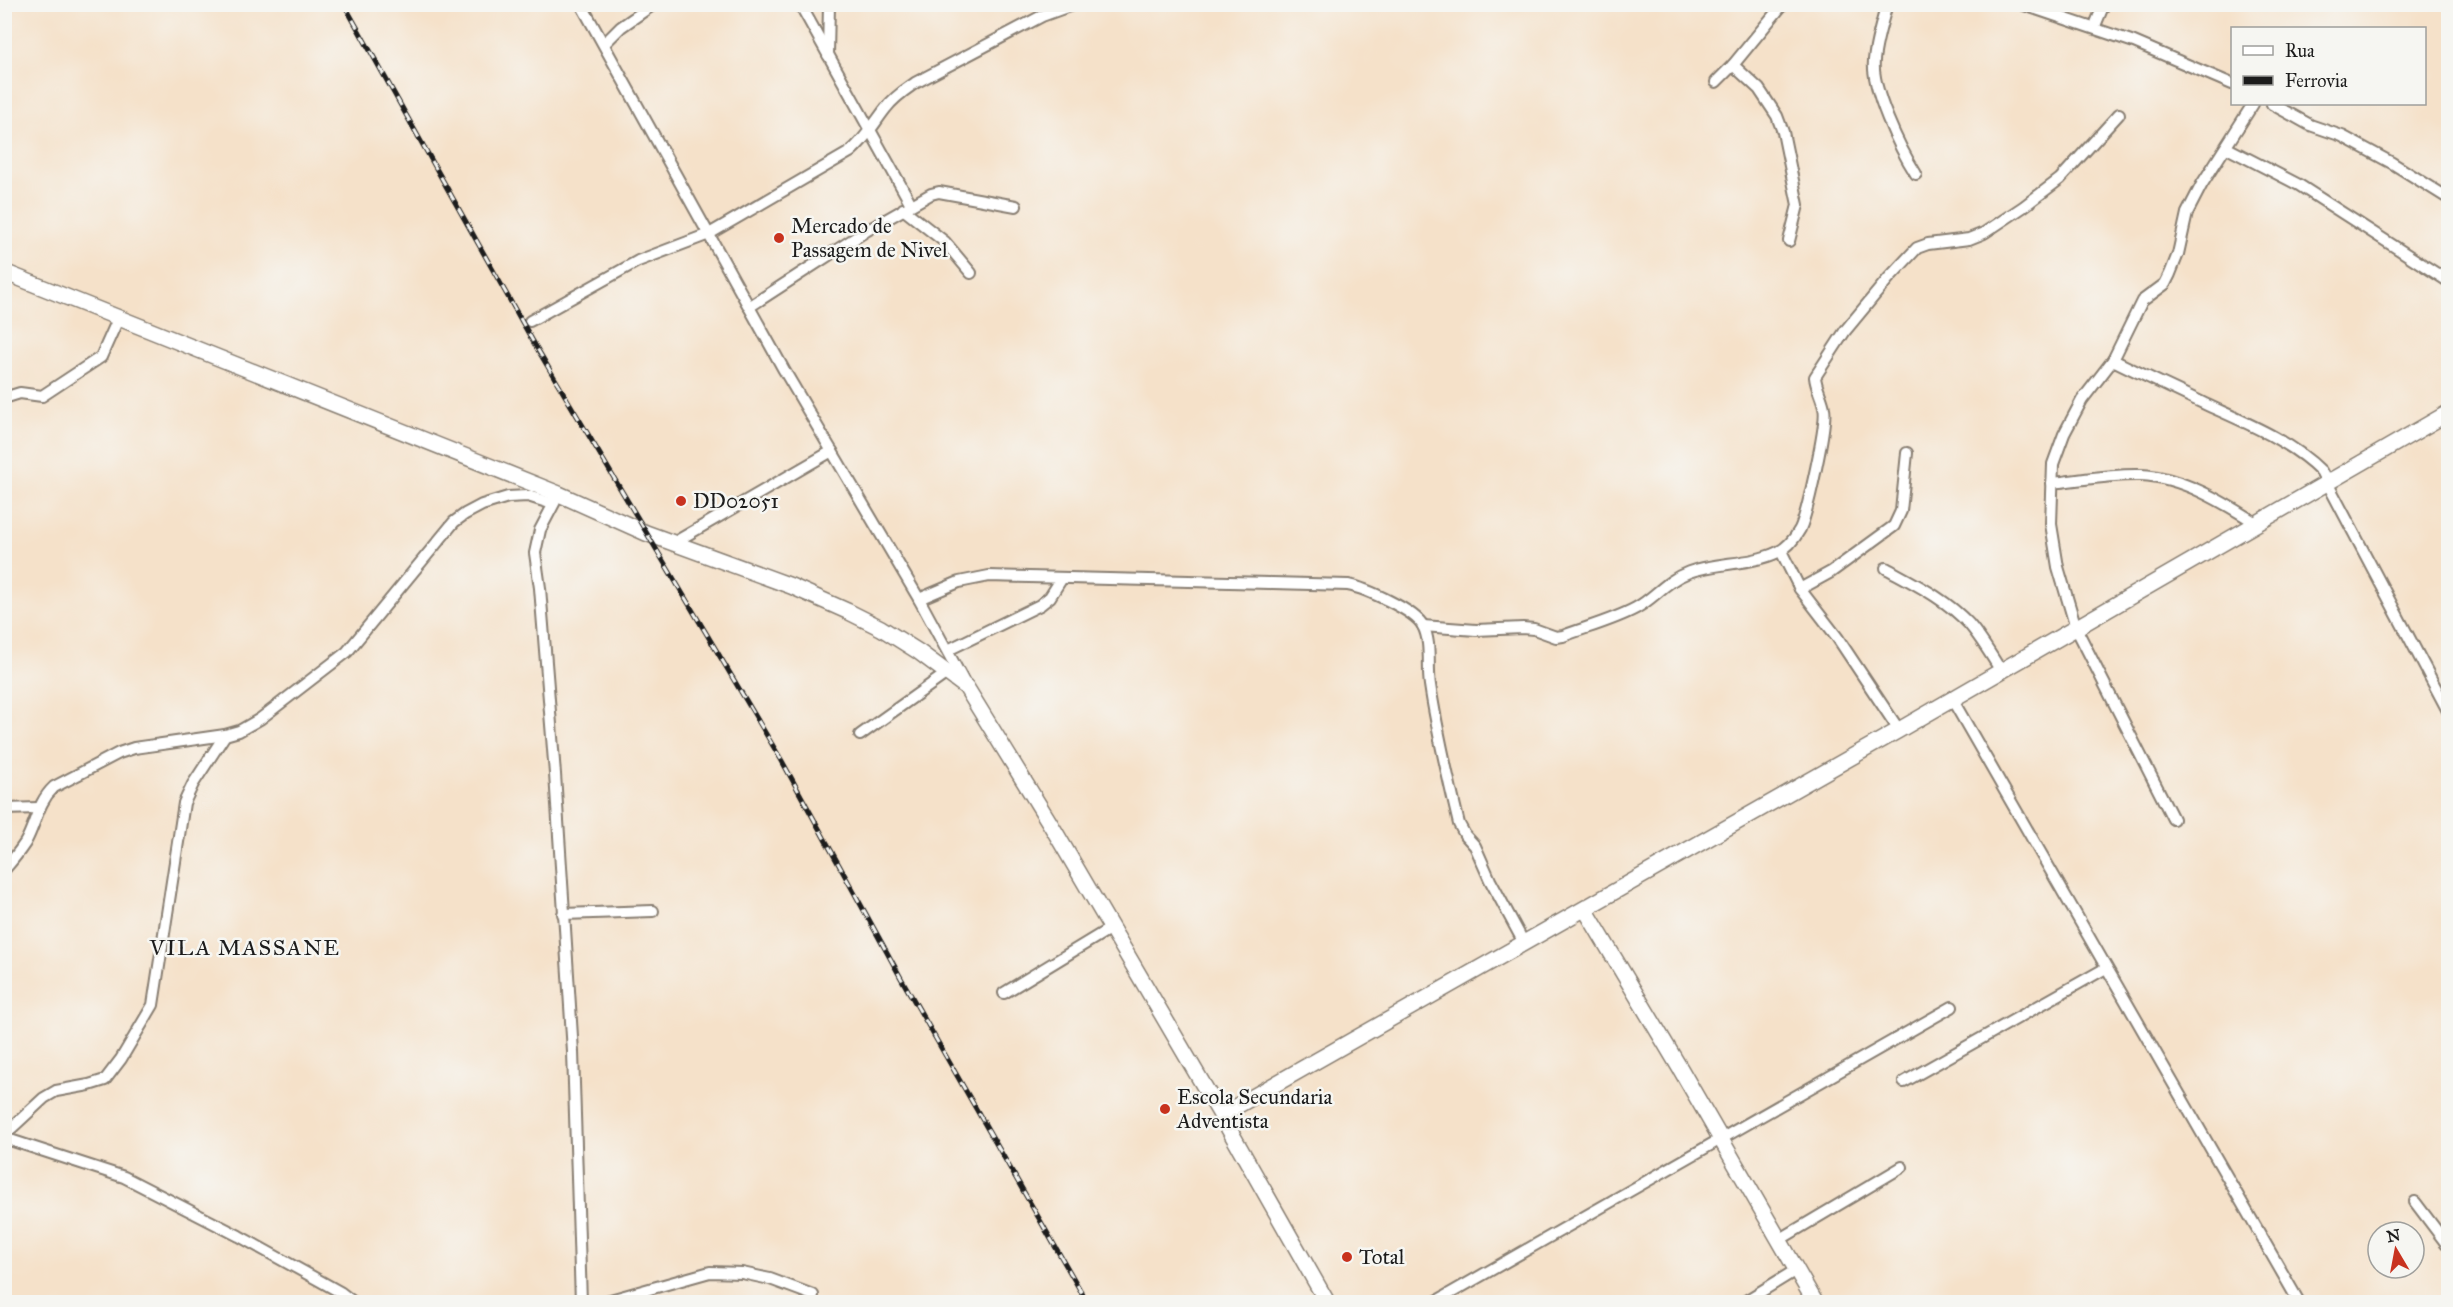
<svg xmlns="http://www.w3.org/2000/svg" width="2453" height="1307" viewBox="0 0 2453 1307" font-family="'IM FELL Great Primer',serif">
  <style>
    .lines { fill: none; stroke-linecap: round; stroke-linejoin: round }
    .street-casing { stroke: #887e72; stroke-width: 14 }
    .secondary-casing { stroke: #887e72; stroke-width: 18 }
    .street { stroke: #fff; stroke-width: 10 }
    .secondary { stroke: #fff; stroke-width: 15 }
    .rail-casing { stroke: #1c1c1c; stroke-width: 5 }
    .rail { stroke: #f6f6f2; stroke-width: 3; stroke-dasharray: 9; stroke-linecap: butt }
    .poi-dot { fill: #c8321e; stroke: #f6f6f2; stroke-width: 2 }
    .labels { text-anchor: middle; dominant-baseline: central; stroke-width: 5; stroke-linejoin: round; paint-order: stroke }
    .poi-label { font-size: 21px; fill: #1c1c1c; stroke: #f6f6f2; text-anchor: start }
    .neighbourhood-label { font-size: 22px; letter-spacing: 1.5px; fill: #1c1c1c; stroke: #f6f6f2 }
  </style>
  <rect width="100%" height="100%" fill="#f6f6f2"/>
  <filter id="ink" filterUnits="userSpaceOnUse"><feTurbulence type="fractalNoise" baseFrequency=".0167" numOctaves="2"/><feDisplacementMap in="SourceGraphic" scale="12" xChannelSelector="R" yChannelSelector="G"/><feConvolveMatrix kernelMatrix="1 2 1 2 8 2 1 2 1" color-interpolation-filters="sRGB"/></filter>
  <filter id="wash" filterUnits="userSpaceOnUse"><feTurbulence type="fractalNoise" baseFrequency=".008" numOctaves="4" result="noise"/><feDisplacementMap in="SourceGraphic" scale="24" xChannelSelector="R" yChannelSelector="G"/><feGaussianBlur stdDeviation="1.35" result="paint"/><feColorMatrix in="noise" values="0 0 0 0 0 0 0 0 0 0 0 0 0 0 0 0 0 1.4 0 .05"/><feComposite in="paint" operator="in"/></filter>
  <g filter="url(#wash)">
    <rect width="100%" height="100%" fill="#f5e1c9"/>
  </g>
  <g filter="url(#ink)">
    <g class="lines">
      <defs>
        <g id="street">
          <path d="M 581,4 L 784,370 L 919,599 L 965,684"/>
          <path d="M 800,4 L 911,204"/>
          <path d="M 1887,4 C 1882,22 1876,41 1874,60 C 1871,89 1900,149 1916,174"/>
          <path d="M 2021,4 L 2134,42 L 2232,84"/>
          <path d="M 2094,28 L 2104,4"/>
          <path d="M 604,44 L 621,27 L 654,4"/>
          <path d="M 828,55 L 829,4"/>
          <path d="M 1733,65 L 1759,89 L 1777,116 L 1783,132 L 1798,205 L 1789,241"/>
          <path d="M 1716,82 L 1733,65 L 1783,4"/>
          <path d="M 2272,104 L 2310,125 L 2342,136 L 2392,163 L 2448,198"/>
          <path d="M 2227,148 L 2299,185 L 2448,281"/>
          <path d="M 903,209 L 945,242 L 971,273"/>
          <path d="M 749,307 L 866,231 L 931,194 L 939,192 L 1016,206"/>
          <path d="M 530,321 L 638,261 L 709,234 L 850,152 C 866,139 874,123 886,108 C 894,97 905,90 915,83 L 1042,16 L 1075,4"/>
          <path d="M 2113,360 C 2143,375 2174,389 2205,404 C 2244,422 2290,440 2321,471 L 2448,711"/>
          <path d="M 4,398 L 20,393 L 42,396 L 101,357 L 118,319"/>
          <path d="M 2052,483 C 2081,480 2111,474 2141,475 C 2182,477 2223,502 2256,523"/>
          <path d="M 559,494 L 540,530 L 535,553 L 540,588 L 555,774 L 573,1052 L 581,1302"/>
          <path d="M 675,542 L 832,451"/>
          <path d="M 1781,551 L 1800,589 L 1837,637 L 1899,730"/>
          <path d="M 1886,568 C 1915,584 1946,599 1969,624 C 1981,638 1991,655 2001,671"/>
          <path d="M 1800,589 L 1831,572 L 1894,526 L 1901,511 L 1907,453"/>
          <path d="M 919,599 L 959,582 L 989,576 L 1348,585 C 1364,588 1415,610 1423,626 C 1432,643 1427,667 1430,685 C 1437,732 1448,778 1459,824 L 1465,835 L 1475,846 L 1490,880 L 1524,943"/>
          <path d="M 1423,626 L 1476,630 L 1523,628 L 1534,629 L 1556,637 L 1563,636 C 1587,627 1614,620 1636,608 C 1656,597 1665,581 1689,572 C 1718,562 1751,565 1778,552 C 1787,548 1795,538 1800,529 C 1807,514 1828,421 1824,408 C 1822,397 1816,388 1815,377 L 1845,331 L 1888,279 L 1917,248 L 1928,244 L 1969,239 L 1984,233 L 2023,207 L 2060,179 L 2119,114"/>
          <path d="M 948,650 L 1040,605 L 1050,597 L 1062,578"/>
          <path d="M 1952,699 L 2299,1302"/>
          <path d="M 860,735 L 947,673"/>
          <path d="M 4,809 L 39,808"/>
          <path d="M 2173,819 L 2076,628 L 2058,567 L 2051,524 L 2053,464 L 2064,434 L 2082,400 L 2113,360 L 2142,301 L 2165,284 L 2170,274 L 2178,254 L 2187,213 L 2202,184 L 2253,104"/>
          <path d="M 4,870 C 11,862 19,852 25,843 C 36,824 37,803 54,787 L 119,753 L 134,748 L 225,735 L 239,731 L 260,719 L 347,652 L 454,522 L 465,514 L 482,505 L 508,497 L 528,496 L 553,504"/>
          <path d="M 563,914 L 653,911"/>
          <path d="M 1004,993 L 1111,928"/>
          <path d="M 1904,1082 L 2106,968"/>
          <path d="M 4,1135 L 44,1098 L 56,1091 L 89,1085 L 105,1080 L 121,1059 L 153,1005 L 184,803 L 193,784 L 225,735"/>
          <path d="M 4,1138 L 124,1177 L 239,1236 L 340,1292 L 353,1302"/>
          <path d="M 2415,1202 L 2446,1243 L 2448,1244"/>
          <path d="M 1779,1240 L 1902,1167"/>
          <path d="M 580,1302 L 603,1302 L 710,1272 L 742,1273 L 770,1279 L 813,1295"/>
          <path d="M 1435,1302 L 1952,1007"/>
          <path d="M 1744,1302 L 1796,1270"/>
        </g>
        <g id="secondary">
          <path d="M 4,272 L 559,494 L 646,533 L 791,586 L 847,611 L 881,628 L 919,652 L 966,687 L 1051,825 L 1221,1115 L 1327,1302"/>
          <path d="M 1585,909 L 1681,1070 L 1815,1302"/>
          <path d="M 1221,1115 L 1899,730 L 2448,413"/>
        </g>
      </defs>
      <use href="#street" class="street-casing"/>
      <use href="#secondary" class="secondary-casing"/>
      <use href="#street" class="street"/>
      <use href="#secondary" class="secondary"/>
      <defs>
        <path id="rail" d="M 344,4 L 535,345 L 782,761 L 901,978 L 1087,1302"/>
      </defs>
      <use href="#rail" class="rail-casing"/>
      <use href="#rail" class="rail"/>
    </g>
  </g>
  <g class="poi-dot">
    <circle cx="779" cy="238" r="6"/>
    <circle cx="681" cy="501" r="6"/>
    <circle cx="1165" cy="1109" r="6"/>
    <circle cx="1347" cy="1257" r="6"/>
  </g>
  <g class="labels">
    <g class="poi-label">
      <text x="791" y="226">Mercado de<tspan x="791" dy="24">Passagem de Nivel</tspan></text>
      <text x="693" y="501">DD02051</text>
      <text x="1177" y="1097">Escola Secundaria<tspan x="1177" dy="24">Adventista</tspan></text>
      <text x="1359" y="1257">Total</text>
    </g>
    <g class="neighbourhood-label">
      <text x="245" y="947">VILA MASSANE</text>
    </g>
  </g>
  <rect width="2453" height="1307" fill="none" stroke="#f6f6f2" stroke-width="24"/>
  <rect x="2231" y="27" width="195" height="78" fill="#f6f6f2" stroke="#9f9f9c" stroke-width="1.5"/>
  <rect x="2243" y="46" width="30" height="9" fill="#ffffff" stroke="#9f9f9c" stroke-width="1.5"/>
  <text x="2285" y="57" font-size="18" fill="#1c1c1c">Rua</text>
  <rect x="2243" y="76" width="30" height="9" fill="#1c1c1c" stroke="#9f9f9c" stroke-width="1.5"/>
  <text x="2285" y="87" font-size="18" fill="#1c1c1c">Ferrovia</text>
  <g transform="translate(2396 1250) rotate(350)"><circle r="28" fill="#f6f6f2" stroke="#9f9f9c" stroke-width="1.5"/>
  <path d="M0-4.5L10 22L0 15L-10 22Z" fill="#c8321e"/>
  <text y="-9" font-size="16" font-weight="bold" text-anchor="middle" fill="#1c1c1c">N</text>
  </g>
</svg>
